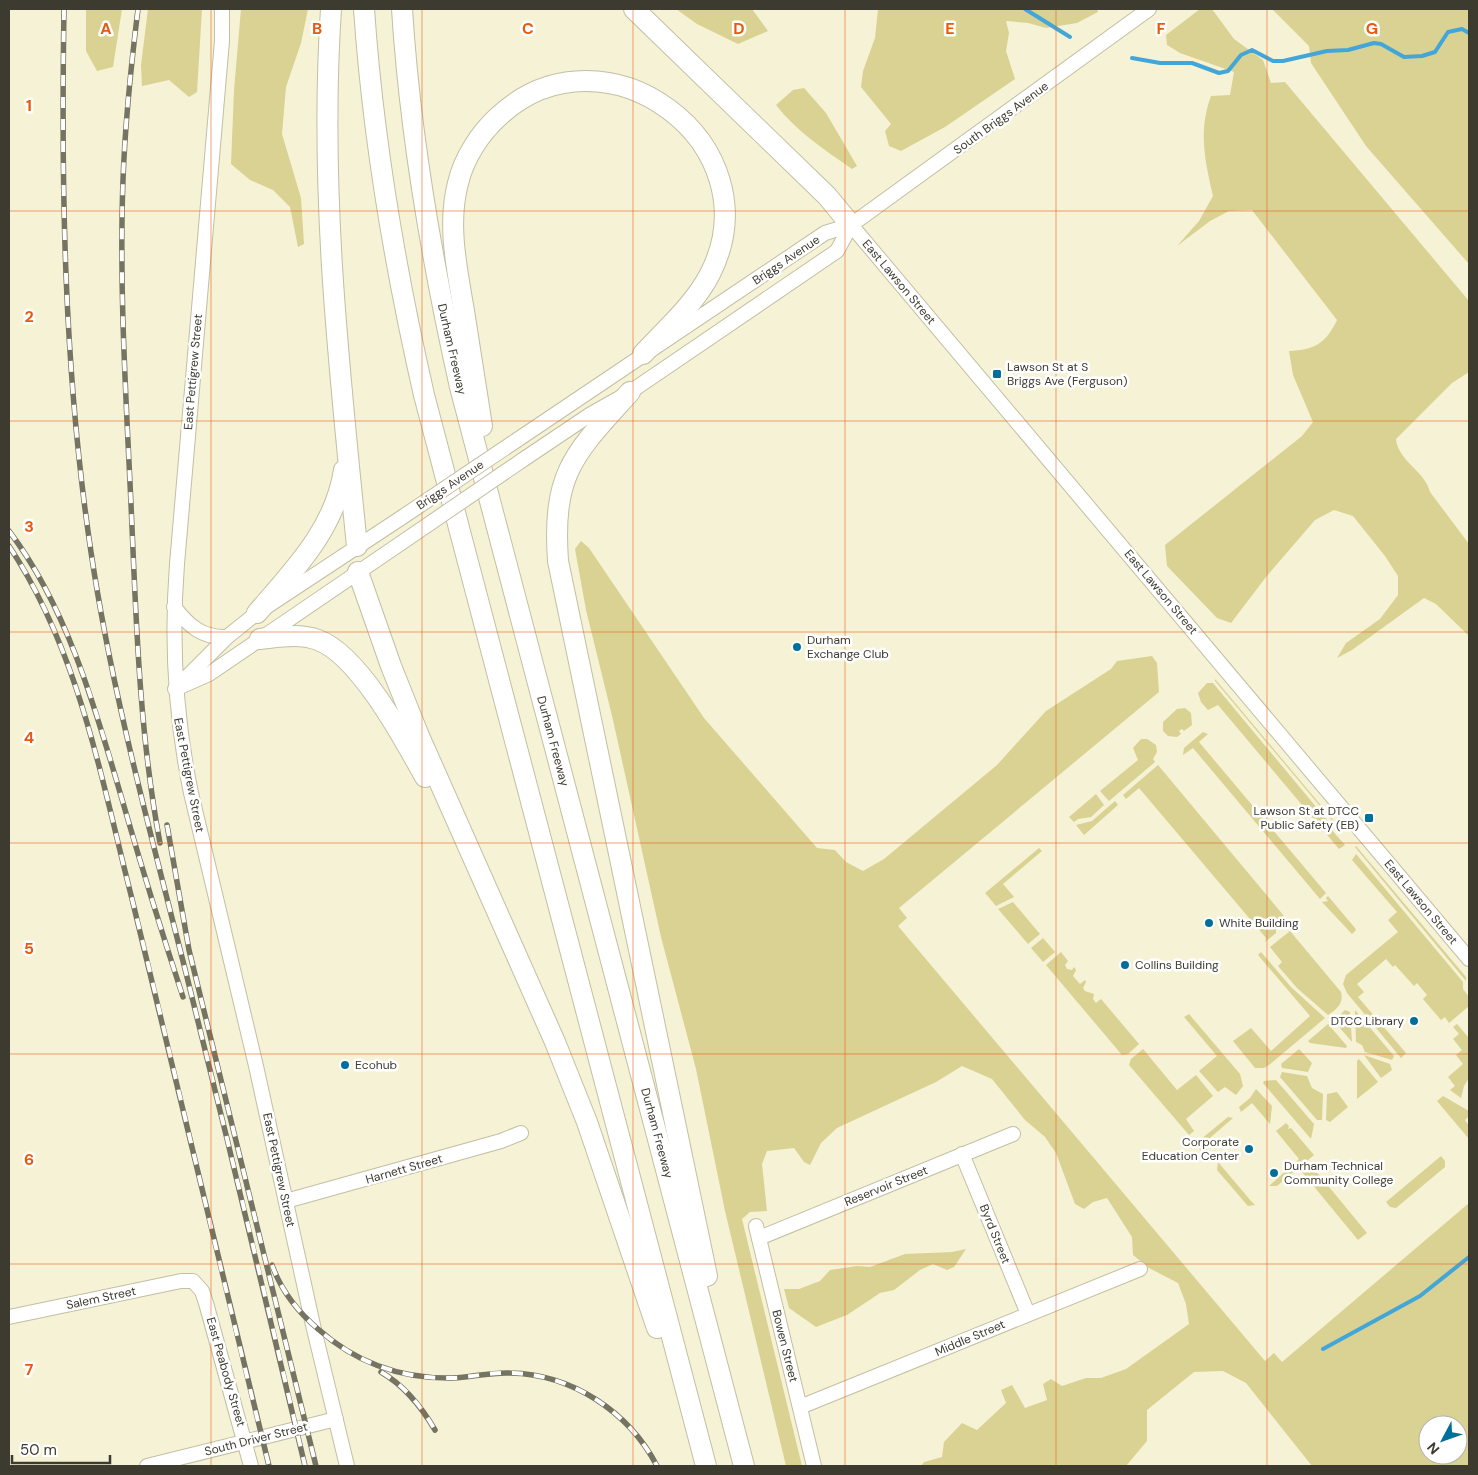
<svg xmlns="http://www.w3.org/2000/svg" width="1478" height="1475" viewBox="0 0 1478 1475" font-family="'DM Sans',sans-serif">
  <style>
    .green { fill: #dad292; fill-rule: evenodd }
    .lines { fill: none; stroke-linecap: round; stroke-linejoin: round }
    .stream { stroke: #43a6d8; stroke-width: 4 }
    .minor-casing { stroke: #c2bfa3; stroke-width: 16 }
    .highway-casing { stroke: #c2bfa3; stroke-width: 22 }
    .minor { stroke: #fff; stroke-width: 14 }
    .highway { stroke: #fff; stroke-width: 20 }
    .rail-casing { stroke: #757362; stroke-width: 5.5 }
    .rail { stroke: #fff; stroke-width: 4; stroke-dasharray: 11; stroke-linecap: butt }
    .minor-bridge-casing { stroke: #c2bfa3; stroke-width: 16; stroke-linecap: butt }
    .minor-bridge { stroke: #fff; stroke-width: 14 }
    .grid { fill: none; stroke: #e8590c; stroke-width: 1; stroke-opacity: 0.55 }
    .poi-dot { fill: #00709b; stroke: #fff; stroke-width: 2 }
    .labels { text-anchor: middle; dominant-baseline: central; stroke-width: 5; stroke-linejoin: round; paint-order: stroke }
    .street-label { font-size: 12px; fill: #3d3b30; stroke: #fff }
    .poi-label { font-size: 12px; fill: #3d3b30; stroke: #fff; text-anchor: start }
    .grid-label { font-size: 16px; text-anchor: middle; font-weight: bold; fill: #e8590c; stroke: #fff; stroke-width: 5; stroke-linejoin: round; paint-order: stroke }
  </style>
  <rect width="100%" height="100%" fill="#f6f2d5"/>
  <g class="green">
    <path d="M 86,9 L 122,9 L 113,67 L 97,71 L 86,51 Z"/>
    <path d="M 148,9 L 202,9 L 197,92 L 189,97 L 169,80 L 142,86 L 141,65 Z"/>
    <path d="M 241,9 L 308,9 L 301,43 L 286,87 L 282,134 L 301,198 L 304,244 L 298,247 L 290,207 L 273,190 L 250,180 L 231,164 L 234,90 Z"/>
    <path d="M 676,9 L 752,9 L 768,31 L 738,44 L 697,24 Z"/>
    <path d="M 878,9 L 1097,9 L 1098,12 L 1077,23 L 1046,28 L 1028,23 L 1006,21 L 1009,33 L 1006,51 L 1015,79 L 945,127 L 901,151 L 889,146 L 885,131 L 891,124 L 861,87 L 863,71 L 875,38 Z"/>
    <path d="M 1200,9 L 1212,9 L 1234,39 L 1263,60 L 1271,83 L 1285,82 L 1469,301 L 1469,372 L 1452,383 L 1396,439 C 1398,461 1425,471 1430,492 L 1469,544 L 1469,636 L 1436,604 L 1424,598 L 1352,650 L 1337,658 L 1346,643 L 1380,619 L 1398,595 L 1398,576 L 1385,556 L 1353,516 L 1334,510 L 1315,520 L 1266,577 L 1231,623 L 1217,618 L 1167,566 L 1165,545 L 1302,436 L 1313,422 L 1293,375 L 1289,351 C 1315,350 1326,343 1337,320 L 1252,210 L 1229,211 L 1210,221 L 1177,246 L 1199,221 L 1213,196 C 1205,161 1198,131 1211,96 L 1230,95 L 1234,72 L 1180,53 L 1167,45 L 1166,35 Z"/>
    <path d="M 1272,9 L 1469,9 L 1469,264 L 1366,146 L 1311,63 L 1309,46 Z"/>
    <path d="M 804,88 L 826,113 L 857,166 L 852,169 C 825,150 796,131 776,105 L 793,90 Z"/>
    <path d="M 581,541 L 589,548 L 704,718 L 817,848 L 835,850 L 846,862 L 863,871 L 884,859 L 997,765 L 1046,711 L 1111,669 L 1117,661 L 1152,656 L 1157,663 L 1159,692 L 899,908 L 907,918 L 898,926 L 1265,1361 L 1274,1353 L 1282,1362 L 1469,1203 L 1469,1466 L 1312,1466 L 1246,1383 L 1223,1371 L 1194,1372 L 1147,1410 L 1147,1441 L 1126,1466 L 921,1466 L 924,1462 L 942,1457 L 944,1442 L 962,1423 L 977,1430 L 1006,1403 L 1001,1390 L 1012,1385 L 1025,1408 L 1047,1400 L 1043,1384 L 1051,1379 L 1062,1386 L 1086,1378 L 1101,1378 L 1126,1369 L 1189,1324 L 1186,1304 L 1178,1283 L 1149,1268 L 1133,1255 L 1132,1237 L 1107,1198 L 1093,1202 L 1084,1209 L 1075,1204 L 1056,1153 L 1045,1137 L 1025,1120 L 992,1079 L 962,1066 L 936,1082 L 837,1128 L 821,1143 L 810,1165 L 804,1162 L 794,1148 L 767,1151 L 762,1164 L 767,1211 L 750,1212 L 742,1219 L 802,1466 L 786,1466 L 725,1211 L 696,1069 L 661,937 L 613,720 L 586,610 L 575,549 ZM 1428,1425 L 1458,1425 L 1458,1455 L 1428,1455 Z"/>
    <path d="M 1215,679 L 1340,828 L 1340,830 L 1215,681 Z"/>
    <path d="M 1207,683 L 1213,683 L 1332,826 L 1330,828 L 1345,845 L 1339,849 L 1218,705 L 1208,710 L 1201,702 L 1198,693 Z"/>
    <path d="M 1185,708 L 1191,713 L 1192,725 L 1184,731 L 1182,729 L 1179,731 L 1181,734 L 1177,737 L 1168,736 L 1163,731 L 1163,722 L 1177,709 Z"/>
    <path d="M 1203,732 L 1208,734 L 1199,742 L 1326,893 L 1320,899 L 1193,748 L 1183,755 L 1184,748 Z"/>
    <path d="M 1141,739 L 1147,739 L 1156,745 L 1157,752 L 1153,759 L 1155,762 L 1109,801 L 1100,791 L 1138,760 L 1133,748 Z"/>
    <path d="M 1158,765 L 1284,916 L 1276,920 L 1276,933 L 1265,942 L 1266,938 L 1139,788 L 1126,799 L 1123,795 Z"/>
    <path d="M 1096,794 L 1104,805 L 1091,817 L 1078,819 L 1074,822 L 1069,817 Z"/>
    <path d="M 1115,801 L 1118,805 L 1084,835 L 1076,825 L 1092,821 Z"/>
    <path d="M 1356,846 L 1466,977 L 1466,981 L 1355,847 Z"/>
    <path d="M 1039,848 L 1042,851 L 1003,884 L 1014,897 L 996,906 L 985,893 Z"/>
    <path d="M 1356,854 L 1463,982 L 1463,989 L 1469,997 L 1469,1006 L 1449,1023 L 1445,1017 L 1441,1020 L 1423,999 L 1427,995 L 1417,983 L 1414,986 L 1395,965 L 1393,967 L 1386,959 L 1357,984 L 1364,992 L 1358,997 L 1406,1053 L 1401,1058 L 1347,993 L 1343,984 L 1346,975 L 1398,932 L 1388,920 L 1397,912 L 1352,860 Z"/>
    <path d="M 1328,896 L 1355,928 L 1356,930 L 1352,934 L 1322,902 L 1328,901 L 1326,898 Z"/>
    <path d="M 1013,902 L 1040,934 L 1028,944 L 998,909 Z"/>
    <path d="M 1290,931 L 1341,992 C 1344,1003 1337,1009 1328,1015 L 1297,988 L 1278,966 L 1282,962 L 1270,947 Z"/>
    <path d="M 1043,938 L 1055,952 L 1043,962 L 1031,948 Z"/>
    <path d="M 1061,952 L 1068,961 L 1065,965 L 1067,969 L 1072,970 L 1074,967 L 1076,970 L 1073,976 L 1080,984 L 1085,980 L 1086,982 L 1083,988 L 1085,991 L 1094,994 L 1093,999 L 1096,1003 L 1101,999 L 1139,1044 L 1128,1054 L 1122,1055 L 1046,965 Z"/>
    <path d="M 1261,952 L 1291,987 L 1325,1018 L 1269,1065 L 1264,1068 L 1255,1068 L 1233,1041 L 1251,1028 L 1271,1051 L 1310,1016 L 1258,955 Z"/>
    <path d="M 1345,1010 L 1350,1012 L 1352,1042 L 1334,1021 Z"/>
    <path d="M 1355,1010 L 1394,1056 L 1392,1060 L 1365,1052 L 1362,1045 L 1356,1042 Z"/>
    <path d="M 1189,1014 L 1240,1074 L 1243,1086 L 1236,1095 L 1225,1087 L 1218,1092 L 1199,1071 L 1217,1056 L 1184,1017 Z"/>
    <path d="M 1328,1024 L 1347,1046 L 1346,1048 L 1310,1043 L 1308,1041 Z"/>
    <path d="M 1457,1024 L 1469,1038 L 1469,1078 L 1464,1086 L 1461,1098 L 1450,1090 L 1455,1086 L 1448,1077 L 1463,1064 L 1456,1055 L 1462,1050 L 1453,1039 L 1459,1034 L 1453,1027 Z"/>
    <path d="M 1143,1049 L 1177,1090 L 1196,1075 L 1213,1096 L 1186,1119 L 1194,1131 L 1189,1135 L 1129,1065 L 1131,1059 Z"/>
    <path d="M 1299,1049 L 1312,1063 L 1308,1072 L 1282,1068 L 1281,1064 Z"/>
    <path d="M 1364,1055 L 1390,1064 L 1392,1070 L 1381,1078 Z"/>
    <path d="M 1359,1059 L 1378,1082 L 1357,1099 L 1357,1061 Z"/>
    <path d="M 1282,1072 L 1307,1076 L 1312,1088 L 1323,1094 L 1322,1120 L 1317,1120 L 1280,1077 Z"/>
    <path d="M 1276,1080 L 1314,1124 L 1311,1139 L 1263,1083 L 1264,1081 Z"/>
    <path d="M 1256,1089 L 1272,1106 L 1270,1124 L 1252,1103 L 1241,1112 L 1239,1107 L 1250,1098 Z"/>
    <path d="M 1337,1092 L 1348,1107 L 1330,1122 L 1326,1120 L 1327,1094 Z"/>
    <path d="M 1443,1096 L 1469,1111 L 1469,1116 L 1465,1120 L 1469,1126 L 1469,1139 L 1437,1101 Z"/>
    <path d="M 1228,1117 L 1233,1118 L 1203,1144 L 1212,1155 L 1208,1159 L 1195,1144 Z"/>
    <path d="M 1286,1123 L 1289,1126 L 1288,1129 L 1291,1128 L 1314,1155 L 1277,1186 L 1269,1186 L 1299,1159 L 1276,1131 Z"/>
    <path d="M 1441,1156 L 1445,1161 L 1445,1167 L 1396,1208 L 1390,1207 L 1386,1202 Z"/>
    <path d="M 1218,1162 L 1251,1201 L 1255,1205 L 1248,1206 L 1217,1170 Z"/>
    <path d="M 1311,1165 L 1367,1233 L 1358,1240 L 1302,1172 Z"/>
    <path d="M 966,1249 L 954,1267 L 947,1270 L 933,1264 L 920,1270 L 894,1290 L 880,1293 L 847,1315 L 816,1327 L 789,1308 L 784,1289 L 799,1289 L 820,1281 L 830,1270 L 857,1266 L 870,1267 L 905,1254 L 952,1252 Z"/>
  </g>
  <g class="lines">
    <g class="stream">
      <path d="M 1025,9 L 1070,37"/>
      <path d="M 1132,58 L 1160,63 L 1192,63 L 1219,73 L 1228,71 L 1241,55 L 1252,50 L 1273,61 L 1283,61 L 1327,51 L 1348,50 L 1374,43 L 1381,44 L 1404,57 L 1422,56 L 1435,52 L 1448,32 L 1462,29 L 1469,33"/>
      <path d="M 1323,1349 L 1420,1296 L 1469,1257"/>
    </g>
    <defs>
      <g id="minor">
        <path d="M 222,9 L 222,41 L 177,564 C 171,642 175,716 191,793 L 256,1066 L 313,1325 L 347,1466"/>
        <path d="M 851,225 L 1469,959"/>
        <path d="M 517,440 L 825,233 L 851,225 L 1149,9"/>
        <path d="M 521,461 L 591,414 L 630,392 L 837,251 L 851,225"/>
        <path d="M 174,607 C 189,626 202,638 227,637"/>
        <path d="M 182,686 L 209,674 L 407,539"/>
        <path d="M 175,689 L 227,637 L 257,613 L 401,518"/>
        <path d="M 962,1154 L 1028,1314"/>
        <path d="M 286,1201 L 501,1141 L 521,1133"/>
        <path d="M 756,1226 L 814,1466"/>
        <path d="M 759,1238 L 1013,1134"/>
        <path d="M 9,1317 L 181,1281 L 193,1281 L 202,1291 L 206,1303 L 251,1466"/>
        <path d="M 800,1407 L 1140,1269"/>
        <path d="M 147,1466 L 336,1419"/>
      </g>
      <g id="highway">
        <path d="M 331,9 C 319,189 339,368 357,546"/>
        <path d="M 364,9 C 373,140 395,268 424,395 L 706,1466"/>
        <path d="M 402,9 C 410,137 432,262 460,387 L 744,1466"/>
        <path d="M 634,9 L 827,196 L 851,225"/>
        <path d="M 630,392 C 574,454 552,472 558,561 L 707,1276"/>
        <path d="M 482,426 C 476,388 470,349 464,311 C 457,269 447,225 458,183 C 464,158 480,133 499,116 C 605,18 776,144 710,274 C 694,305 666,329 643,354"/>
        <path d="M 358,572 L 391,666 L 419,736 L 555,1042 L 587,1122 L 657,1328"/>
        <path d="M 257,613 C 294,570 335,529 344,470"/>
        <path d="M 260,639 C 279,637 299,633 318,640 C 359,655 404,739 425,777"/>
      </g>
    </defs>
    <use href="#minor" class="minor-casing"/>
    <use href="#highway" class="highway-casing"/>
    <use href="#minor" class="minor"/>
    <use href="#highway" class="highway"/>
    <defs>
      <g id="rail">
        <path d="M 64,9 C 61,190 64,372 91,552 C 112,694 151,834 186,973 C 227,1137 267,1302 305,1466"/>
        <path d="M 138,9 C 131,66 125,123 123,180 C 119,288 126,396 131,504 C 136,617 139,732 160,843"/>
        <path d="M 9,531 C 70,611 98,718 126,813 C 144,875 163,936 183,997"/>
        <path d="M 9,546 C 79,651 101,778 132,899 C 179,1088 222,1277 269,1466"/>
        <path d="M 167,825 L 189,950 L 316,1466"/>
        <path d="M 272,1265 C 281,1290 298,1312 318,1329 C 356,1363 402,1379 453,1378 C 472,1377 492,1372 510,1373 C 572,1374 629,1412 657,1466"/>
        <path d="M 381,1372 C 405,1386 421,1406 435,1430"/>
      </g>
    </defs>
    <use href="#rail" class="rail-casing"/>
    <use href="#rail" class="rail"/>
    <defs>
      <g id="minor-bridge">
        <path d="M 401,518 L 517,440"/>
        <path d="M 407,539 L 521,461"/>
      </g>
    </defs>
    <use href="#minor-bridge" class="minor-bridge-casing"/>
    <use href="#minor-bridge" class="minor-bridge"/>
  </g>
  <path class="grid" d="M 211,9 L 211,1466M 422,9 L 422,1466M 633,9 L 633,1466M 845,9 L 845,1466M 1056,9 L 1056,1466M 1267,9 L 1267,1466M 9,211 L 1469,211M 9,421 L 1469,421M 9,632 L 1469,632M 9,843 L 1469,843M 9,1054 L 1469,1054M 9,1264 L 1469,1264"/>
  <g class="poi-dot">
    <rect x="992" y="369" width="10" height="10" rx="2.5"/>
    <circle cx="797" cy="647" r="5"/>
    <rect x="1364" y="813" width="10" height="10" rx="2.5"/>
    <circle cx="1209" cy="923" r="5"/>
    <circle cx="1125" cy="965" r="5"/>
    <circle cx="1414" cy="1021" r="5"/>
    <circle cx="345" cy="1065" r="5"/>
    <circle cx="1249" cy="1149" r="5"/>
    <circle cx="1274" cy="1173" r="5"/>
  </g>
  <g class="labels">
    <g class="street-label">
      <text transform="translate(1001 118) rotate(-36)">South Briggs Avenue</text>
      <text transform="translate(786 260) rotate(-34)">Briggs Avenue</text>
      <text transform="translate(899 282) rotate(50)">East Lawson Street</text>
      <text transform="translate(452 349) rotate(77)">Durham Freeway</text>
      <text transform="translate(193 372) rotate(-85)">East Pettigrew Street</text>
      <text transform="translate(450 485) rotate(-34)">Briggs Avenue</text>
      <text transform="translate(1161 592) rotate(50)">East Lawson Street</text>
      <text transform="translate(553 741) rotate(75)">Durham Freeway</text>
      <text transform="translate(189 775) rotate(79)">East Pettigrew Street</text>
      <text transform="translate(1421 902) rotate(50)">East Lawson Street</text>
      <text transform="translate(657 1133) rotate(75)">Durham Freeway</text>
      <text transform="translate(404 1169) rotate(-16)">Harnett Street</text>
      <text transform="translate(279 1170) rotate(78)">East Pettigrew Street</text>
      <text transform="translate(886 1186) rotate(-22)">Reservoir Street</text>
      <text transform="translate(995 1234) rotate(68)">Byrd Street</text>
      <text transform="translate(101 1298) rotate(-12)">Salem Street</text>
      <text transform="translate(970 1338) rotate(-23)">Middle Street</text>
      <text transform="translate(785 1346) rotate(76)">Bowen Street</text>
      <text transform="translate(226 1372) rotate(74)">East Peabody Street</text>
      <text transform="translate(256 1439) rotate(-14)">South Driver Street</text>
    </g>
    <g class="poi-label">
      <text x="1007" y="367">Lawson St at S<tspan x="1007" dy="14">Briggs Ave (Ferguson)</tspan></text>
      <text x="807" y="640">Durham<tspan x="807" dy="14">Exchange Club</tspan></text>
      <text x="1359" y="811" text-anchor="end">Lawson St at DTCC<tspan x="1359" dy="14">Public Safety (EB)</tspan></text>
      <text x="1219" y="923">White Building</text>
      <text x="1135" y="965">Collins Building</text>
      <text x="1404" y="1021" text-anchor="end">DTCC Library</text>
      <text x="355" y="1065">Ecohub</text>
      <text x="1239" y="1142" text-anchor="end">Corporate<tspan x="1239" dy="14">Education Center</tspan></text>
      <text x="1284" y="1166">Durham Technical<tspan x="1284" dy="14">Community College</tspan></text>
    </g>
  </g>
  <g class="grid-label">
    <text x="106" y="34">A</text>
    <text x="317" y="34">B</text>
    <text x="528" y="34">C</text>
    <text x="739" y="34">D</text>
    <text x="950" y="34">E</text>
    <text x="1161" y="34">F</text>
    <text x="1372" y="34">G</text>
    <text x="29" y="111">1</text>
    <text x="29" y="322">2</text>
    <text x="29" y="532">3</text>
    <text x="29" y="743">4</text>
    <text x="29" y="954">5</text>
    <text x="29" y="1165">6</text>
    <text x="29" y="1375">7</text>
  </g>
  <rect width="1478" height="1475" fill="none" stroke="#3d3b30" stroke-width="20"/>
  <g transform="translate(1443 1440) rotate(229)"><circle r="24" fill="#ffffff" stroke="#b1b1ac"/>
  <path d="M0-4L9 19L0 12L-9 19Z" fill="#00709b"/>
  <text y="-8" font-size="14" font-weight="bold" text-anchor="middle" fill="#3d3b30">N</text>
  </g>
  <path d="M12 1455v8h98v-8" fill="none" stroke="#3d3b30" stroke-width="2.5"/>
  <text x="20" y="1455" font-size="15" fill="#3d3b30" stroke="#ffffff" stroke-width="4" paint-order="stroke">50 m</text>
</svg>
